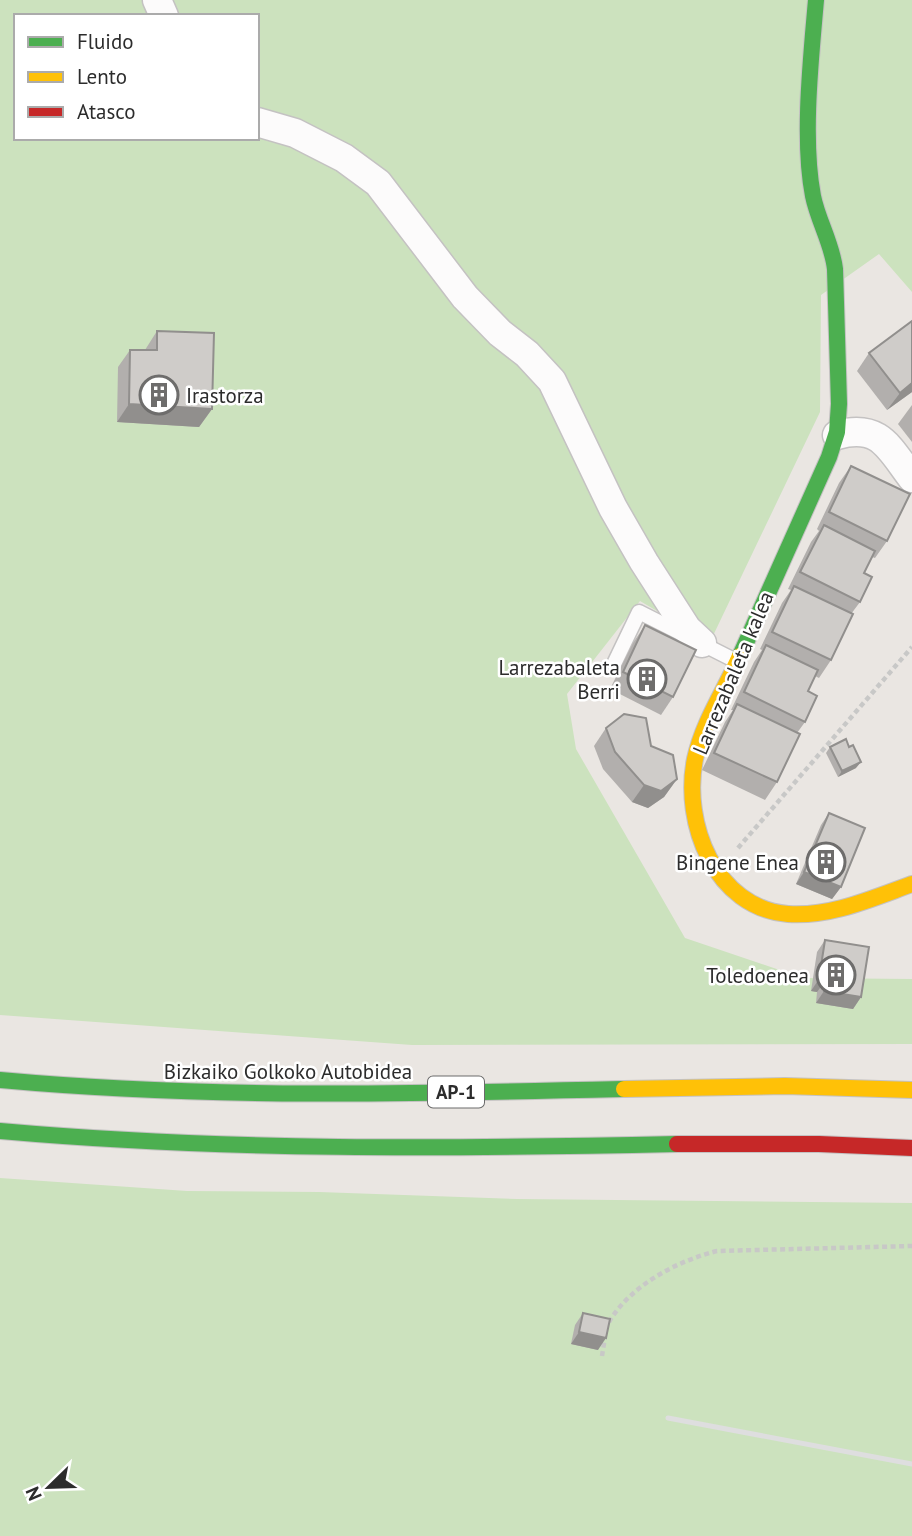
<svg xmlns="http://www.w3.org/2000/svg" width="912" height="1536" viewBox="0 0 912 1536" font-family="'PT Sans',sans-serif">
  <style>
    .green { fill: #cce2be; fill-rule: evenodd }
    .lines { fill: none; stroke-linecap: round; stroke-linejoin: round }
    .lane-casing { stroke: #c4c2c2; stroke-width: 17 }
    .street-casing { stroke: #c4c2c2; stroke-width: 31 }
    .fast-casing { stroke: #c4c2c2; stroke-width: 18 }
    .slow-casing { stroke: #c4c2c2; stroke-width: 18 }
    .jam-casing { stroke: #c4c2c2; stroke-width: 18 }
    .path { stroke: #c8c8c7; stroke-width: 4.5; stroke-dasharray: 5 3.5; stroke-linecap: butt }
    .lane { stroke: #fcfbfb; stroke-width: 14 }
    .street { stroke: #fcfbfb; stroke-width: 28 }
    .fast { stroke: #4caf50; stroke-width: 16 }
    .slow { stroke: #ffc107; stroke-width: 16 }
    .jam { stroke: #c62828; stroke-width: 16 }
    .rail { stroke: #dededf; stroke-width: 5 }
    .wall { fill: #b2afad }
    .shaded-wall { fill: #918f8d }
    .building { fill: #cfccc9; stroke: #918f8d; stroke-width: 2 }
    .labels { text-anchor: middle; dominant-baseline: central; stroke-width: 5; stroke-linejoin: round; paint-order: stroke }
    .shield { fill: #fff; stroke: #6b6b6b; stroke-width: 2 }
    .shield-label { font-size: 19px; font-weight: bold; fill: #2c2c2c }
    .poi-label { font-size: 21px; fill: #2c2c2c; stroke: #fff; text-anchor: end }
    .street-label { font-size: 21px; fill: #2c2c2c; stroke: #fff }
  </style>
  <rect width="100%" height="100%" fill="#eae6e2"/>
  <g class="green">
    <path d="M 0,0 L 912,0 L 912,292 L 879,254 L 821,295 L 820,412 L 710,642 L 640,601 L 567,694 L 576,749 L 685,938 L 803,978 L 912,979 L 912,1044 L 412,1045 L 0,1015 ZM 16,16 L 257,16 L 257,138 L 16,138 Z"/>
    <path d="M 0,1178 L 187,1191 L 319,1192 L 517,1199 L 912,1203 L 912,1536 L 0,1536 Z"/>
  </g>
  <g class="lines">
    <defs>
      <path id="lane" d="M 614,664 L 639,612 L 736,661"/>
      <g id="street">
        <path d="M 157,0 L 164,16"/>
        <path d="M 257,122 L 295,133 L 344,158 L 378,183 L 465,297 L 500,333 L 527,354 L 552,381 L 613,508 L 644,562 L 687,629 L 702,643"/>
        <path d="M 837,435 C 880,423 889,448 912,478"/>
      </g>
      <g id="fast">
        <path d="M 740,656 L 829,457 L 837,432 L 839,404 L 835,269 C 832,243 818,221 813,196 C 802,139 811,58 816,0"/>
        <path d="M 0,1080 C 208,1099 415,1094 624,1089"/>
        <path d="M 0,1131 C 225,1151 451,1149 677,1144"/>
      </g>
      <g id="slow">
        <path d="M 740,656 C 725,690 703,722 695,759 C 682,823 715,908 788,914 C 831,917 873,898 912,884"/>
        <path d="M 624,1089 L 785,1086 L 912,1090"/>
      </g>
      <path id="jam" d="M 677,1144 L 819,1144 L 912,1148"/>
    </defs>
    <use href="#lane" class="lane-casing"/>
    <use href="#street" class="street-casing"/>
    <use href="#fast" class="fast-casing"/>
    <use href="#slow" class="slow-casing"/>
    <use href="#jam" class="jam-casing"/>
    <g class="path">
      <path d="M 738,848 L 912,647"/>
      <path d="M 609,1322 C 631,1285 677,1261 717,1251 L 912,1246"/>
      <path d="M 602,1356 L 605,1337"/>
    </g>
    <use href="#lane" class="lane"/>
    <use href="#street" class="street"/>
    <use href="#fast" class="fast"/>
    <use href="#slow" class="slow"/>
    <use href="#jam" class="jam"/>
    <path class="rail" d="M 668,1418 L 912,1464"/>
  </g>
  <g class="wall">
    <path d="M 157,331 L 212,409 L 199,427 L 117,422 L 118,367 L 130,350 L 145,350 Z"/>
    <path d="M 869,353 L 912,392 L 887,410 L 857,371 Z"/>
    <path d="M 912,405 L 912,442 L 898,424 Z"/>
    <path d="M 851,466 L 887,541 L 875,558 L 872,557 L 864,573 L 860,602 L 851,614 L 831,660 L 819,678 L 815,676 L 808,691 L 805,722 L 797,733 L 777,782 L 765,800 L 702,770 L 725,722 L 733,710 L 731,710 L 754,662 L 762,650 L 760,649 L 782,603 L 791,590 L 788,589 L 811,542 L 819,531 L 817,529 L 839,483 Z"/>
    <path d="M 645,625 L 673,697 L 661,715 L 610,689 L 633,643 Z"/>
    <path d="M 606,728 L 651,746 L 677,779 L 664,797 L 648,808 L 632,802 L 603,769 L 594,746 Z"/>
    <path d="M 830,747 L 856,768 L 838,777 L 826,753 Z"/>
    <path d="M 829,813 L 841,887 L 832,899 L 796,884 L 821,825 Z"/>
    <path d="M 825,940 L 861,997 L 853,1009 L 816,1003 L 817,992 L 811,991 L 817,952 Z"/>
    <path d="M 583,1313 L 598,1350 L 571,1344 L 575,1325 Z"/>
  </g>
  <g class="shaded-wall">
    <path d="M 912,383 L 912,392 L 887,410 L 900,393 Z"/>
    <path d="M 129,404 L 212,409 L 199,427 L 117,422 Z"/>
    <path d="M 861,762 L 856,768 L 838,777 L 842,771 Z"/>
    <path d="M 677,779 L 664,797 L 648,808 L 632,802 L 644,785 Z"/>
    <path d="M 804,872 L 841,887 L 832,899 L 796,884 Z"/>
    <path d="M 819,979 L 826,980 L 817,992 L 811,991 Z"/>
    <path d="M 824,991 L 861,997 L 853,1009 L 816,1003 Z"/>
    <path d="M 579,1332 L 606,1338 L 598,1350 L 571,1344 Z"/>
  </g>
  <g class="building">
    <path d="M 912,321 L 912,383 L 900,393 L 869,353 Z"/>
    <path d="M 157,331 L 214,333 L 212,409 L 129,404 L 130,350 L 157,350 Z"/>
    <path d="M 851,466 L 910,494 L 887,541 L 829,512 Z"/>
    <path d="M 824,525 L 875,551 L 864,573 L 872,577 L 860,602 L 800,572 Z"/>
    <path d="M 794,586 L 853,614 L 831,660 L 772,632 Z"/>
    <path d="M 645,625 L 696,650 L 673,697 L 623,672 Z"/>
    <path d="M 766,645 L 818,670 L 808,691 L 817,696 L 805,722 L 744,692 Z"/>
    <path d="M 737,704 L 800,734 L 777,782 L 714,753 Z"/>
    <path d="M 624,714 L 646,718 L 651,746 L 673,755 L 677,779 L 661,791 L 644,785 L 615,752 L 606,728 Z"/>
    <path d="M 846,739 L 849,747 L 853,745 L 861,762 L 842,771 L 830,747 Z"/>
    <path d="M 829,813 L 865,828 L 841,887 L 804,872 Z"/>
    <path d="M 825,940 L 869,947 L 861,997 L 824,991 L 826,980 L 819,979 Z"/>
    <path d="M 583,1313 L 610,1319 L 606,1338 L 579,1332 Z"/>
  </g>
  <defs>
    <symbol id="building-ring" viewBox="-11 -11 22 22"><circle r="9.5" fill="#fff" stroke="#6e6d6c" stroke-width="1.5"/><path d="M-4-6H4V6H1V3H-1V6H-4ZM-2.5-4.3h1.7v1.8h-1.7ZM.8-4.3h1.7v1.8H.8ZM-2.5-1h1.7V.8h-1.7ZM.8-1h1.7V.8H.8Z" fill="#6e6d6c"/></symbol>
  </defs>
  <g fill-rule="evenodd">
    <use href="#building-ring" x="137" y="373" width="44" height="44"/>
    <use href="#building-ring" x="625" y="657" width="44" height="44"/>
    <use href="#building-ring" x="804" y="840" width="44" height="44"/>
    <use href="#building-ring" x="814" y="953" width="44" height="44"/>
  </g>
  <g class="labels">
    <rect class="shield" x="428" y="1076.5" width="56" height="31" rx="5"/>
    <g class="shield-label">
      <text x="456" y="1092">AP-1</text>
    </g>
    <g class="poi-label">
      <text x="186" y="395" text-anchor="start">Irastorza</text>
      <text x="620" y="667">Larrezabaleta<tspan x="620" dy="24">Berri</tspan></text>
      <text x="799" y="862">Bingene Enea</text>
      <text x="809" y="975">Toledoenea</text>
    </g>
    <g class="street-label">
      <text transform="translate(733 673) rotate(-67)">Larrezabaleta kalea</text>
      <text x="288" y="1071">Bizkaiko Golkoko Autobidea</text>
    </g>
  </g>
  <rect x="14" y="14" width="245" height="126" fill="#ffffff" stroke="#ababab" stroke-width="2"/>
  <rect x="28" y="37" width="35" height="10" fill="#4caf50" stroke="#ababab" stroke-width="2"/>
  <text x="77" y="49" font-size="21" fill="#2c2c2c">Fluido</text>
  <rect x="28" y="72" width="35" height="10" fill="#ffc107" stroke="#ababab" stroke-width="2"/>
  <text x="77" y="84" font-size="21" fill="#2c2c2c">Lento</text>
  <rect x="28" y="107" width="35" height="10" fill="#c62828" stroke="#ababab" stroke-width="2"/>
  <text x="77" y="119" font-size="21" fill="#2c2c2c">Atasco</text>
  <g transform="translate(49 1487) rotate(247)" stroke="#ffffff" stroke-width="5" paint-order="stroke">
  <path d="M0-5L12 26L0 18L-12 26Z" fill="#2c2c2c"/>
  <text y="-10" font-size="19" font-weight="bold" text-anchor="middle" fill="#2c2c2c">N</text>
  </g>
</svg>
